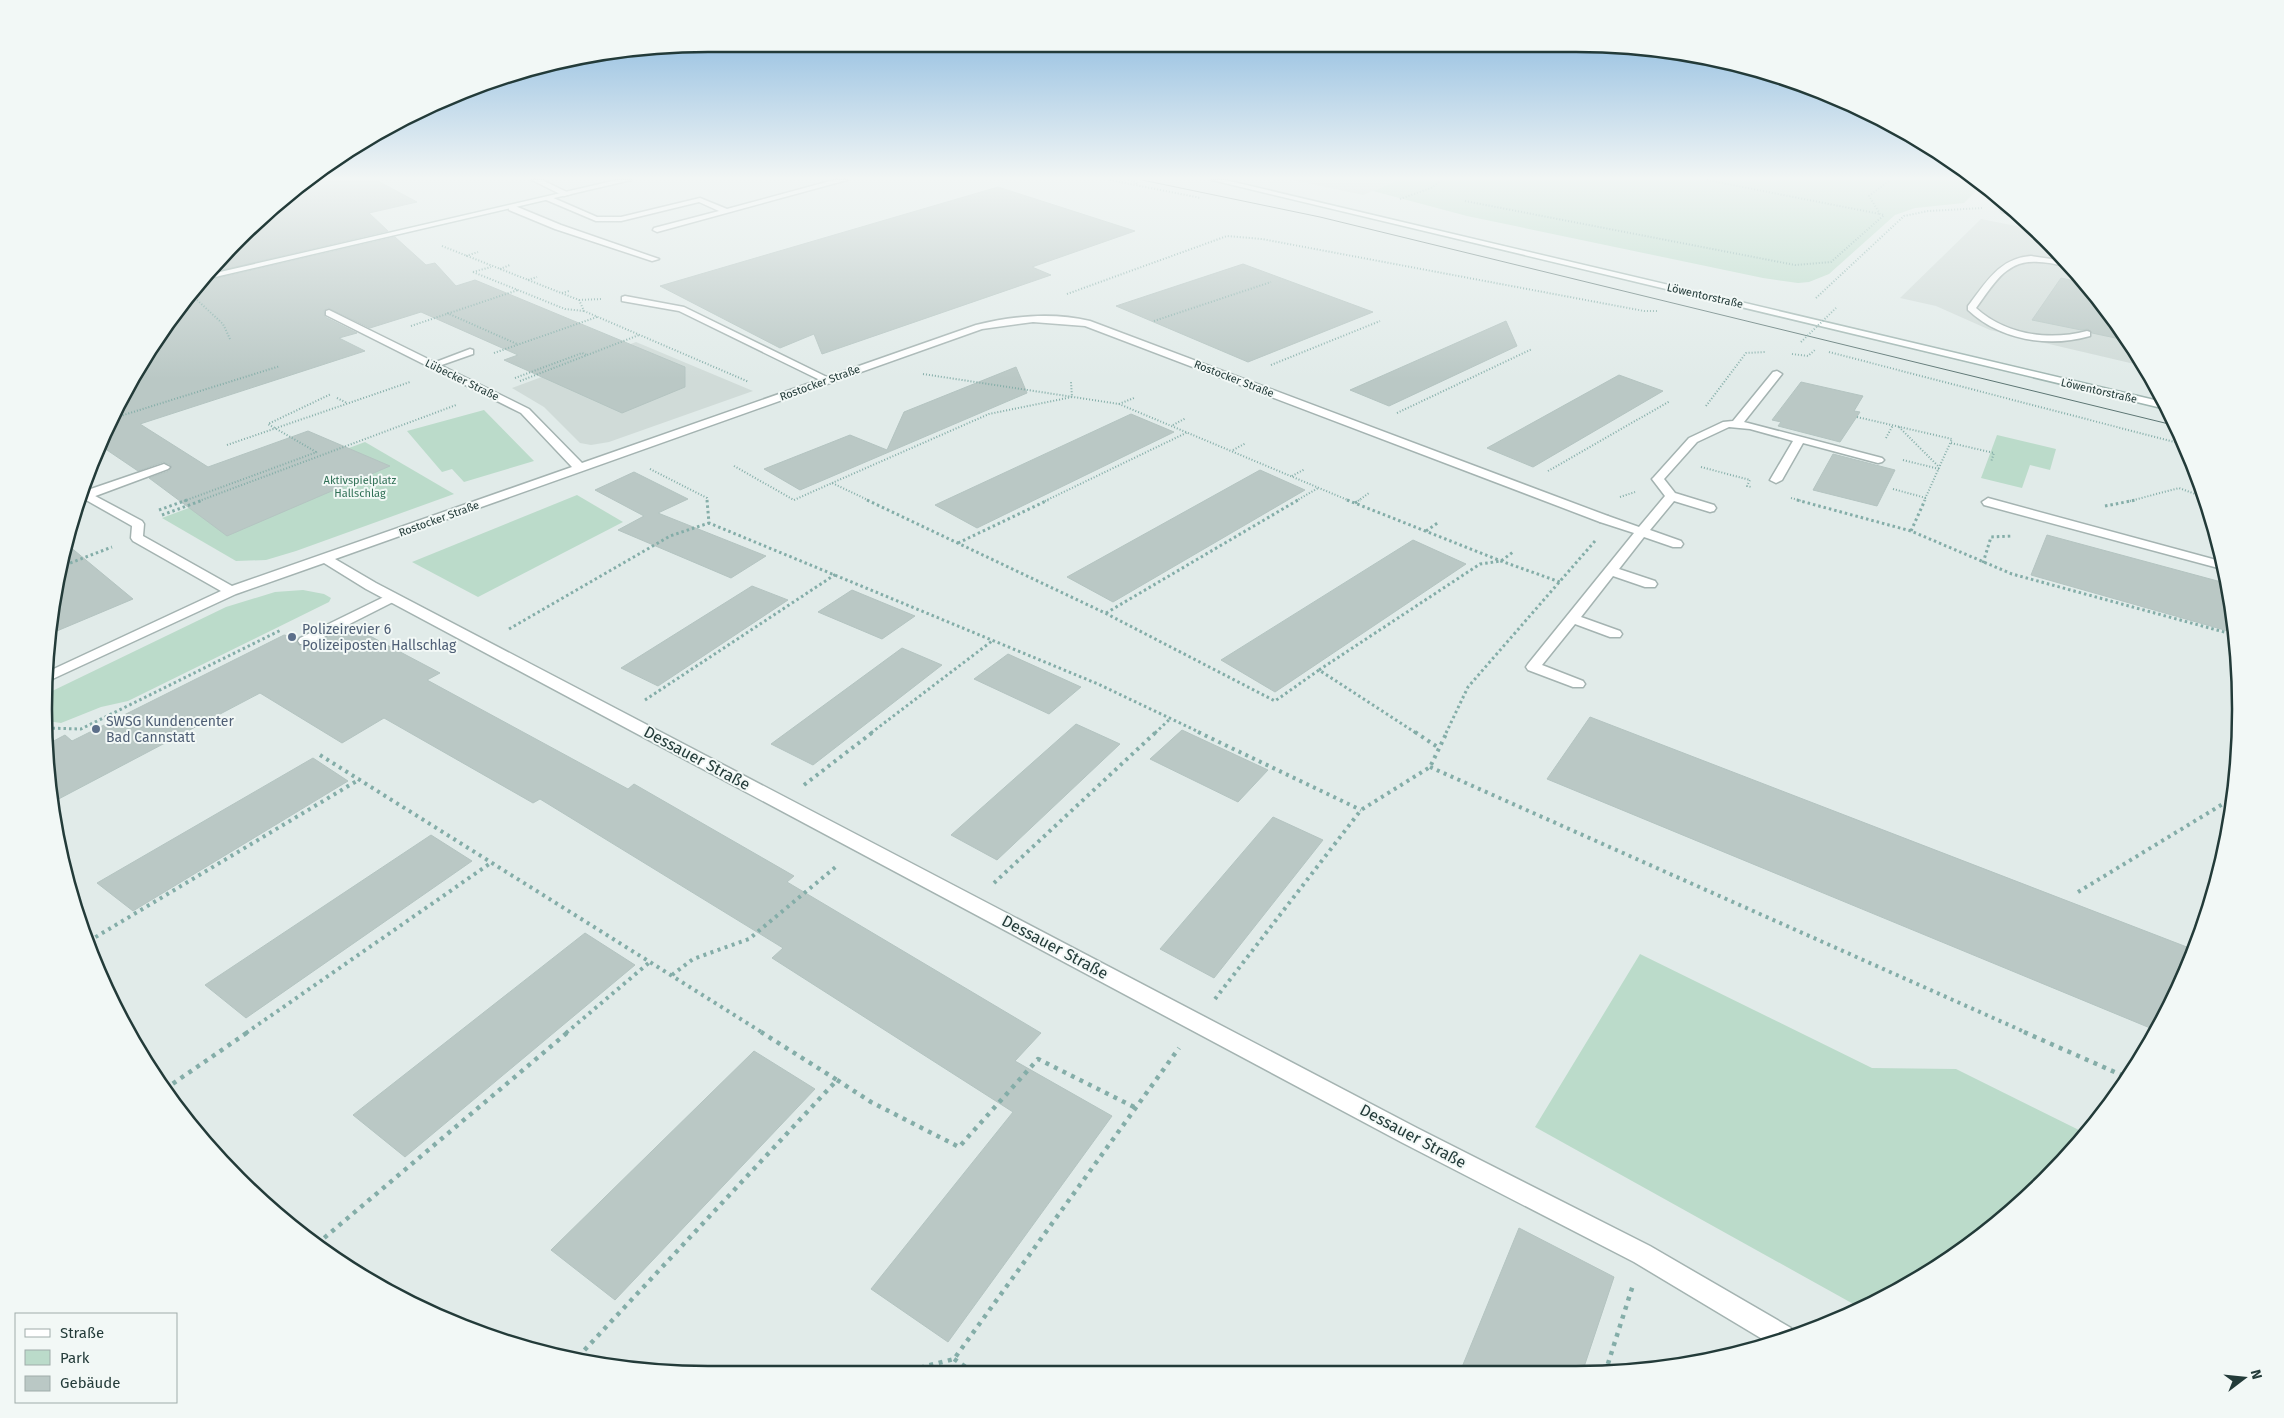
<svg xmlns="http://www.w3.org/2000/svg" width="2284" height="1418" viewBox="0 0 2284 1418" font-family="'Fira Sans',sans-serif">
  <style>
    .built { fill: #d0dbd8 }
    .green { fill: #bbdbca }
    .building { fill: #bac8c5; stroke: #b4c4c1 }
    .lines { fill: none; stroke-linecap: round; stroke-linejoin: round }
    .lane-casing { stroke: #a4b3b1; stroke-width: 3 }
    .street-casing { stroke: #a4b3b1; stroke-width: 3 }
    .secondary-casing { stroke: #a1b6b2; stroke-width: 3 }
    .path-far3 { stroke: #84ada8; stroke-width: 2; stroke-dasharray: 1 2; stroke-linecap: butt }
    .path-far2 { stroke: #84ada8; stroke-width: 3; stroke-dasharray: 2.5 3; stroke-linecap: butt }
    .path-far1 { stroke: #84ada8; stroke-width: 4; stroke-dasharray: 3 4.5; stroke-linecap: butt }
    .path { stroke: #84ada8; stroke-width: 4.5; stroke-dasharray: 4 5.5; stroke-linecap: butt }
    .lane { fill: #fff; fill-rule: evenodd }
    .street { fill: #fff; fill-rule: evenodd }
    .secondary { fill: #fff; fill-rule: evenodd }
    .tram { stroke: #5d7674; stroke-width: 1 }
    .path-bridge { stroke: #84ada8; stroke-width: 2; stroke-dasharray: 1 2; stroke-linecap: butt }
    .service-dot { fill: #5c6f8a; stroke: #f2f8f6; stroke-width: 2 }
    .labels { text-anchor: middle; dominant-baseline: central; stroke-width: 4; stroke-linejoin: round; paint-order: stroke }
    .far-street-label { font-size: 11px; fill: #233b39; stroke: #f2f8f6 }
    .far-park-label { font-size: 11px; fill: #2f6f55; stroke: #f2f8f6 }
    .service-label { font-size: 14px; fill: #4e5e75; stroke: #f2f8f6; text-anchor: start }
    .near-street-label { font-size: 16px; fill: #233b39; stroke: #f2f8f6 }
    .rim { fill: none; stroke: #233b39; stroke-width: 2.5 }
  </style>
  <rect width="100%" height="100%" fill="#e1ebe9"/>
  <g class="built">
    <path d="M 1293,180 L 1398,180 L 1363,195 Z"/>
    <path d="M 1981,219 L 2031,229 L 2075,271 L 2143,366 L 1990,330 L 1936,306 L 1900,298 Z"/>
    <path d="M 636,342 L 753,391 L 609,442 L 591,445 L 580,443 L 544,407 L 512,388 Z"/>
  </g>
  <g class="green">
    <path d="M 1398,180 L 1978,180 L 1983,184 L 1964,203 L 1915,208 L 1895,215 L 1829,274 L 1809,282 L 1798,283 L 1763,278 L 1467,216 L 1373,191 Z"/>
    <path d="M 484,410 L 534,461 L 464,482 L 452,469 L 442,472 L 407,431 Z"/>
    <path d="M 1997,435 L 2056,449 L 2050,470 L 2030,465 L 2022,488 L 1981,478 Z"/>
    <path d="M 365,442 L 454,494 L 296,551 L 266,560 L 236,561 L 162,518 Z"/>
    <path d="M 577,495 L 623,522 L 478,597 L 412,562 Z"/>
    <path d="M 303,590 L 324,594 L 331,598 L 329,602 L 128,701 L 101,707 L 61,723 L 47,721 L 46,694 L 226,607 L 275,592 Z"/>
    <path d="M 1640,954 L 1872,1068 L 1956,1069 L 2085,1133 L 2013,1209 L 1907,1285 L 1857,1306 L 1535,1127 Z"/>
  </g>
  <g class="building">
    <path d="M 310,180 L 376,180 L 417,202 L 369,213 L 388,231 L 209,273 L 239,238 Z"/>
    <path d="M 998,187 L 1135,231 L 1032,267 L 1051,275 L 822,354 L 814,334 L 780,348 L 660,286 Z"/>
    <path d="M 395,237 L 426,265 L 435,263 L 456,286 L 475,280 L 685,367 L 685,387 L 622,413 L 504,360 L 518,355 L 421,312 L 370,328 L 328,308 L 324,310 L 325,317 L 357,333 L 339,338 L 365,351 L 140,424 L 208,467 L 308,431 L 390,466 L 227,536 L 149,478 L 169,471 L 171,465 L 163,462 L 138,471 L 101,446 L 133,377 L 181,304 L 201,282 Z"/>
    <path d="M 1243,264 L 1373,312 L 1248,362 L 1116,306 Z"/>
    <path d="M 2061,278 L 2084,283 L 2125,340 L 2092,333 L 2088,329 L 2081,330 L 2032,320 Z"/>
    <path d="M 1506,321 L 1517,346 L 1389,406 L 1350,390 Z"/>
    <path d="M 1016,367 L 1027,393 L 800,490 L 764,469 L 850,435 L 887,450 L 904,412 Z"/>
    <path d="M 1619,375 L 1663,391 L 1533,467 L 1487,448 Z"/>
    <path d="M 1801,382 L 1863,396 L 1854,411 L 1860,412 L 1840,442 L 1778,426 L 1781,422 L 1772,420 Z"/>
    <path d="M 1131,414 L 1174,432 L 977,528 L 935,505 Z"/>
    <path d="M 1833,454 L 1895,470 L 1877,506 L 1813,490 Z"/>
    <path d="M 1260,470 L 1305,490 L 1113,602 L 1067,577 Z"/>
    <path d="M 634,472 L 688,499 L 658,513 L 766,556 L 731,578 L 618,530 L 644,516 L 595,490 Z"/>
    <path d="M 2047,535 L 2225,583 L 2235,622 L 2235,633 L 2031,575 Z"/>
    <path d="M 1413,540 L 1466,564 L 1275,692 L 1221,660 Z"/>
    <path d="M 69,546 L 133,599 L 52,633 L 61,586 Z"/>
    <path d="M 752,586 L 788,600 L 658,686 L 621,668 Z"/>
    <path d="M 852,590 L 915,616 L 882,639 L 818,612 Z"/>
    <path d="M 351,626 L 440,673 L 427,680 L 628,789 L 634,784 L 794,876 L 787,882 L 1041,1033 L 1015,1061 L 1112,1116 L 948,1342 L 871,1289 L 1013,1112 L 772,958 L 783,948 L 540,799 L 533,803 L 384,718 L 342,743 L 260,693 L 51,803 L 48,744 L 65,735 L 72,741 L 284,635 L 298,638 L 296,642 L 300,646 L 310,646 Z"/>
    <path d="M 902,648 L 942,665 L 813,765 L 771,744 Z"/>
    <path d="M 1008,654 L 1081,687 L 1049,714 L 974,679 Z"/>
    <path d="M 1590,717 L 2192,949 L 2172,1003 L 2155,1030 L 1547,779 Z"/>
    <path d="M 1076,724 L 1120,744 L 997,860 L 951,835 Z"/>
    <path d="M 1182,730 L 1268,770 L 1238,802 L 1150,759 Z"/>
    <path d="M 313,758 L 348,781 L 133,911 L 97,883 Z"/>
    <path d="M 1273,817 L 1323,840 L 1214,978 L 1160,949 Z"/>
    <path d="M 431,835 L 472,861 L 246,1018 L 205,985 Z"/>
    <path d="M 585,933 L 635,965 L 405,1157 L 353,1115 Z"/>
    <path d="M 754,1051 L 815,1089 L 615,1300 L 551,1250 Z"/>
    <path d="M 1519,1228 L 1614,1277 L 1582,1373 L 1460,1372 Z"/>
  </g>
  <g class="lines">
    <defs>
      <g id="lane">
        <path d="M 532,180 L 542,180 L 571,194 L 564,196 Z"/>
        <path d="M 834,180 L 847,180 L 657,232 L 653,230 L 654,228 L 719,211 L 699,202 L 621,221 L 596,221 L 544,199 L 551,197 L 597,217 L 621,217 L 700,198 L 727,209 Z"/>
        <path d="M 2006,205 L 2015,214 L 2002,212 L 2001,210 Z"/>
        <path d="M 509,206 L 515,206 L 561,225 L 659,259 L 652,261 L 555,229 L 509,210 Z"/>
        <path d="M 2031,256 L 2065,261 L 2071,266 C 2060,266 2050,262 2039,262 C 2006,259 1994,284 1976,308 C 2006,335 2049,341 2087,331 L 2090,332 L 2090,336 C 2048,348 2000,340 1968,310 L 1968,306 C 1986,283 1999,258 2031,256 Z"/>
        <path d="M 625,296 L 684,307 L 833,380 L 828,383 L 824,382 L 679,311 L 622,301 L 622,297 Z"/>
        <path d="M 470,349 L 473,350 L 473,354 L 433,368 L 428,365 Z"/>
        <path d="M 1777,371 L 1782,374 L 1744,422 L 1882,458 L 1884,460 L 1882,462 L 1878,463 L 1803,443 L 1782,480 L 1776,483 L 1770,480 L 1793,441 L 1750,429 L 1729,427 L 1697,442 L 1664,479 L 1675,493 L 1714,505 L 1716,508 L 1714,511 L 1710,512 L 1674,501 L 1650,530 L 1681,541 L 1683,544 L 1681,547 L 1673,547 L 1644,537 L 1619,569 L 1655,581 L 1657,584 L 1655,587 L 1645,587 L 1613,576 L 1581,617 L 1620,631 L 1622,634 L 1620,637 L 1610,637 L 1575,624 L 1542,665 L 1583,681 L 1585,684 L 1583,687 L 1573,687 L 1528,670 L 1526,667 L 1528,664 L 1634,533 L 1600,522 L 1598,519 L 1600,516 L 1608,516 L 1639,527 L 1665,496 L 1652,479 L 1654,477 L 1689,438 L 1723,422 L 1733,421 L 1773,372 Z"/>
        <path d="M 164,464 L 170,467 L 168,469 L 90,498 L 82,498 L 80,495 L 82,492 Z"/>
        <path d="M 1988,498 L 2220,561 L 2222,569 L 1984,505 L 1982,502 Z"/>
        <path d="M 392,593 L 399,597 L 397,600 L 310,644 L 300,644 L 298,641 L 300,638 Z"/>
      </g>
      <path id="street" d="M 329,310 L 529,409 L 582,463 L 976,325 C 1012,316 1053,312 1090,321 L 1608,516 L 1610,519 L 1608,522 L 1600,522 L 1085,326 L 1033,322 L 982,329 L 335,559 L 376,583 L 1417,1128 L 1650,1246 L 1791,1328 L 1792,1333 L 1769,1343 L 1634,1262 L 1401,1142 L 366,589 L 324,563 L 236,594 L 46,682 L 45,673 L 221,591 L 133,541 L 131,538 L 132,526 L 79,496 L 82,489 L 142,521 L 144,524 L 143,536 L 232,586 L 572,467 L 521,413 L 326,315 L 326,311 Z"/>
      <g id="secondary">
        <path d="M 617,180 L 631,180 L 202,280 L 207,275 Z"/>
        <path d="M 1212,180 L 1225,180 L 2163,402 L 2166,409 Z"/>
      </g>
    </defs>
    <use href="#lane" class="lane-casing"/>
    <use href="#street" class="street-casing"/>
    <use href="#secondary" class="secondary-casing"/>
    <g class="path-far3">
      <path d="M 1110,180 L 1201,198"/>
      <path d="M 1128,180 L 1138,183 L 1136,184"/>
      <path d="M 1707,180 L 1880,214"/>
      <path d="M 1400,199 L 1431,188 L 1442,180"/>
      <path d="M 1465,201 L 1795,265 L 1831,262 L 1884,215 L 1880,214 L 1869,196 L 1890,180"/>
      <path d="M 442,246 L 579,300 L 584,311 L 749,382"/>
      <path d="M 466,256 L 478,252"/>
      <path d="M 500,269 L 510,265"/>
      <path d="M 473,272 L 565,309 L 584,311"/>
      <path d="M 473,272 L 491,267"/>
      <path d="M 528,280 L 537,277"/>
      <path d="M 562,293 L 569,291"/>
      <path d="M 1067,294 L 1227,236 L 1262,239 L 1644,311 L 1657,311"/>
      <path d="M 1816,298 L 1904,216 L 1928,211 L 1982,208"/>
      <path d="M 197,300 L 223,324 L 230,339"/>
      <path d="M 579,300 L 602,299"/>
      <path d="M 447,313 L 517,344"/>
      <path d="M 1154,321 L 1271,282"/>
      <path d="M 411,326 L 518,290"/>
      <path d="M 1829,352 L 2182,444"/>
      <path d="M 494,353 L 597,317"/>
      <path d="M 1792,354 L 1808,356 L 1816,349"/>
      <path d="M 1271,365 L 1380,321"/>
      <path d="M 923,374 L 1119,404 L 1350,501"/>
      <path d="M 515,378 L 582,353 L 587,355"/>
      <path d="M 520,381 L 639,335"/>
      <path d="M 337,398 L 347,403"/>
      <path d="M 1119,404 L 1134,398"/>
      <path d="M 1706,406 L 1746,353 L 1766,352"/>
      <path d="M 1397,413 L 1532,349"/>
      <path d="M 1857,417 L 1952,439 L 1924,501"/>
      <path d="M 114,418 L 280,366"/>
      <path d="M 1173,425 L 1186,418"/>
      <path d="M 1899,427 L 1939,467"/>
      <path d="M 1886,438 L 1893,425"/>
      <path d="M 1951,443 L 1994,453 L 1991,462"/>
      <path d="M 227,445 L 410,382"/>
      <path d="M 1233,450 L 1246,443"/>
      <path d="M 316,452 L 268,424 L 331,394"/>
      <path d="M 1903,460 L 1939,469"/>
      <path d="M 734,466 L 794,500 L 832,483 L 870,501"/>
      <path d="M 1701,467 L 1750,480 L 1747,486 L 1751,487"/>
      <path d="M 650,469 L 707,498 L 707,501"/>
      <path d="M 1548,471 L 1670,401"/>
      <path d="M 1292,476 L 1305,469"/>
      <path d="M 832,483 L 989,414 L 1072,397 L 1071,382"/>
      <path d="M 1893,489 L 1926,498"/>
      <path d="M 1620,497 L 1635,492"/>
      <path d="M 1791,498 L 1802,501"/>
      <path d="M 184,501 L 317,452"/>
      <path d="M 199,501 L 456,405"/>
      <path d="M 1045,501 L 1188,432"/>
      <path d="M 1296,501 L 1318,488"/>
      <path d="M 1358,501 L 1369,493"/>
      <path d="M 2130,501 L 2179,488 L 2206,498"/>
    </g>
    <g class="path-far2">
      <path d="M 707,500 L 709,523 L 1098,684 L 1201,733"/>
      <path d="M 867,500 L 1105,613 L 1275,701 L 1319,670 L 1416,733"/>
      <path d="M 1347,500 L 1501,561 L 1560,582"/>
      <path d="M 1797,500 L 1911,531 L 2012,574 L 2235,635"/>
      <path d="M 1355,503 L 1360,500"/>
      <path d="M 2105,506 L 2136,500"/>
      <path d="M 159,510 L 187,500"/>
      <path d="M 162,515 L 203,500"/>
      <path d="M 1426,531 L 1439,522"/>
      <path d="M 1911,531 L 1925,500"/>
      <path d="M 958,543 L 1048,500"/>
      <path d="M 1983,563 L 1991,537 L 2013,536"/>
      <path d="M 65,565 L 112,547"/>
      <path d="M 1106,613 L 1298,500"/>
      <path d="M 509,629 L 670,536 L 709,523"/>
      <path d="M 1319,670 L 1480,564 L 1501,561 L 1513,552"/>
      <path d="M 645,700 L 836,574"/>
      <path d="M 47,728 L 81,729 L 281,630"/>
      <path d="M 871,733 L 992,641"/>
      <path d="M 1155,733 L 1171,718"/>
      <path d="M 1446,733 L 1468,687 L 1595,541"/>
    </g>
    <g class="path-far1">
      <path d="M 1198,732 L 1361,810"/>
      <path d="M 1415,732 L 1439,748"/>
      <path d="M 320,755 L 763,1033"/>
      <path d="M 1430,767 L 2027,1033"/>
      <path d="M 804,785 L 873,732"/>
      <path d="M 994,883 L 1156,732"/>
      <path d="M 2078,892 L 2231,799"/>
      <path d="M 89,941 L 360,779"/>
      <path d="M 672,975 L 693,959 L 749,939 L 838,865"/>
      <path d="M 1215,999 L 1361,810 L 1430,767 L 1447,732"/>
      <path d="M 246,1033 L 492,862"/>
      <path d="M 566,1033 L 651,961"/>
    </g>
    <g class="path">
      <path d="M 2024,1032 L 2126,1077"/>
      <path d="M 837,1080 L 871,1102 L 959,1147 L 1038,1059 L 1136,1108"/>
      <path d="M 165,1089 L 248,1032"/>
      <path d="M 317,1244 L 568,1032"/>
      <path d="M 578,1357 L 837,1080 L 761,1032"/>
      <path d="M 954,1359 L 970,1370"/>
      <path d="M 911,1370 L 954,1359 L 1179,1048"/>
      <path d="M 1605,1373 L 1633,1285"/>
    </g>
    <use href="#lane" class="lane"/>
    <use href="#street" class="street"/>
    <use href="#secondary" class="secondary"/>
    <path class="tram" d="M 1142,180 L 1320,217 L 2173,425"/>
    <path class="path-bridge" d="M 1801,342 L 1836,308"/>
  </g>
  <linearGradient id="sky" x2="0" y2="1"><stop stop-color="#83b5dd"/><stop offset="0.47" stop-color="#f2f6f5"/><stop offset="1" stop-color="#f2f6f5" stop-opacity="0"/></linearGradient>
  <rect width="2284" height="379" fill="url(#sky)"/>
  <g class="service-dot">
    <circle cx="292" cy="637" r="5"/>
    <circle cx="96" cy="729" r="5"/>
  </g>
  <g class="labels">
    <g class="far-street-label">
      <text transform="translate(1705 296) rotate(13)">Löwentorstraße</text>
      <text transform="translate(1234 379) rotate(21)">Rostocker Straße</text>
      <text transform="translate(462 380) rotate(26)">Lübecker Straße</text>
      <text transform="translate(820 383) rotate(-20)">Rostocker Straße</text>
      <text transform="translate(2099 391) rotate(13)">Löwentorstraße</text>
      <text transform="translate(439 519) rotate(-20)">Rostocker Straße</text>
    </g>
    <g class="far-park-label">
      <text x="360" y="480">Aktivspielplatz<tspan x="360" dy="13">Hallschlag</tspan></text>
    </g>
    <g class="service-label">
      <text x="302" y="629">Polizeirevier 6<tspan x="302" dy="16">Polizeiposten Hallschlag</tspan></text>
      <text x="106" y="721">SWSG Kundencenter<tspan x="106" dy="16">Bad Cannstatt</tspan></text>
    </g>
    <g class="near-street-label">
      <text transform="translate(697 758) rotate(28)">Dessauer Straße</text>
      <text transform="translate(1055 947) rotate(28)">Dessauer Straße</text>
      <text transform="translate(1413 1136) rotate(28)">Dessauer Straße</text>
    </g>
  </g>
  <path d="M0 0H2284V1418H0ZM708 52H1576A656 656 0 0 1 2232 708V710A656 656 0 0 1 1576 1366H708A656 656 0 0 1 52 710V708A656 656 0 0 1 708 52Z" fill="#f2f8f6" fill-rule="evenodd"/>
  <path class="rim" d="M708 52H1576A656 656 0 0 1 2232 708V710A656 656 0 0 1 1576 1366H708A656 656 0 0 1 52 710V708A656 656 0 0 1 708 52Z"/>
  <rect x="15" y="1313" width="162" height="90" fill="#f2f8f6" stroke="#9facaa"/>
  <rect x="25" y="1329" width="25" height="8" fill="#ffffff" stroke="#9facaa"/>
  <text x="60" y="1338" font-size="15" fill="#233b39">Straße</text>
  <rect x="25" y="1350" width="25" height="15" fill="#bbdbca" stroke="#9facaa"/>
  <text x="60" y="1363" font-size="15" fill="#233b39">Park</text>
  <rect x="25" y="1376" width="25" height="15" fill="#bac8c5" stroke="#9facaa"/>
  <text x="60" y="1388" font-size="15" fill="#233b39">Gebäude</text>
  <g transform="translate(2244 1378) rotate(74)" stroke="#f2f8f6" stroke-width="4" paint-order="stroke">
  <path d="M0-4L9 19L0 12L-9 19Z" fill="#233b39"/>
  <text y="-8" font-size="14" font-weight="bold" text-anchor="middle" fill="#233b39">N</text>
  </g>
</svg>
